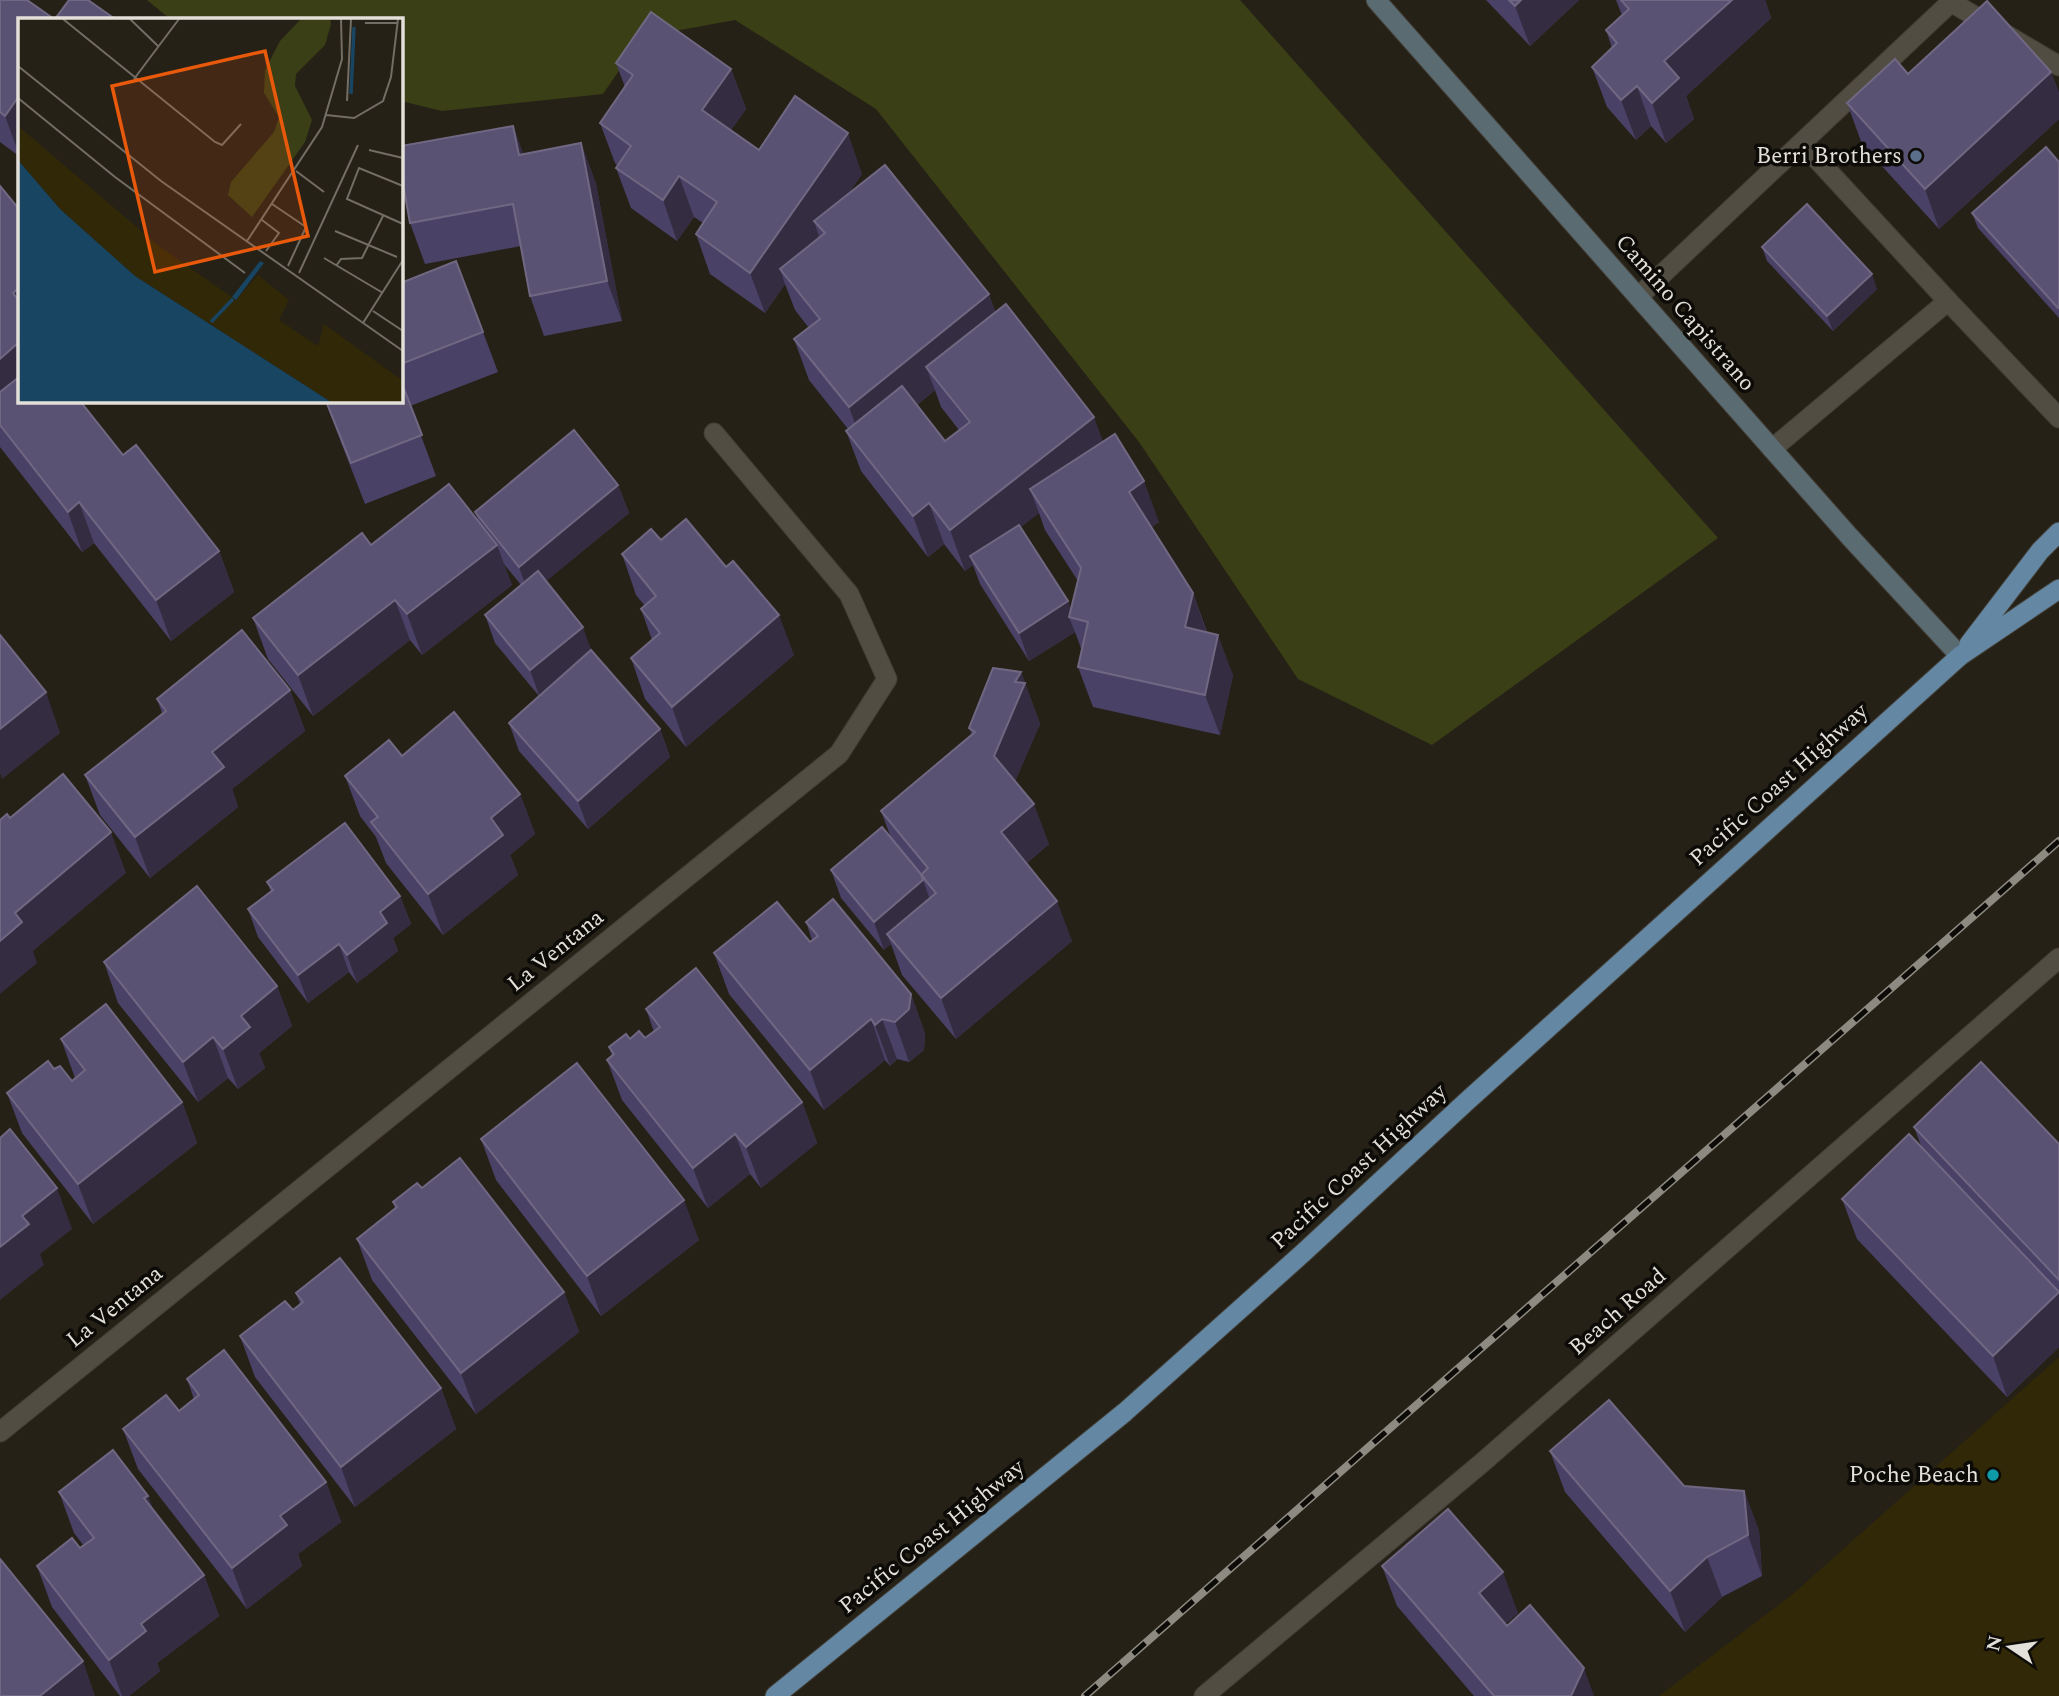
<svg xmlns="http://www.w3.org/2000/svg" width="2059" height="1696" viewBox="0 0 2059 1696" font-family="Spectral,serif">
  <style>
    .green { fill: #3a3f16 }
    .sand { fill: #312807 }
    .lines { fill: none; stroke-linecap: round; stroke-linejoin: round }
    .service-casing { stroke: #423e36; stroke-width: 21 }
    .minor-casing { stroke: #423e36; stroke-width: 21 }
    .secondary-casing { stroke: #423e36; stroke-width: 21 }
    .primary-casing { stroke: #423e36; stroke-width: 21 }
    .service { stroke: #524d42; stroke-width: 19 }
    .minor { stroke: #524d42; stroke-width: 19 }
    .secondary { stroke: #5b6b72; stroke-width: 19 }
    .primary { stroke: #6488a3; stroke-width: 19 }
    .rail-casing { stroke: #8d8a81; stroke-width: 8 }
    .rail { stroke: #0d0b07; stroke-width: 5; stroke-dasharray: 16; stroke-linecap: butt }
    .wall { fill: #4a4166; fill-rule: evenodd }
    .shaded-wall { fill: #342d41 }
    .building { fill: #5a5272; stroke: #706882; stroke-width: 2 }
    .service-dot { fill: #5c6f8a; stroke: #0d0b07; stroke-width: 2.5 }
    .culture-dot { fill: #0f9aa8; stroke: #0d0b07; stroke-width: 2.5 }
    .labels { text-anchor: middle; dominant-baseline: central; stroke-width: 7; stroke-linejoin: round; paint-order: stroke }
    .poi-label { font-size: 23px; fill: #e3e0d9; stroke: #0d0b07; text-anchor: end }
    .street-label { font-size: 23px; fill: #e3e0d9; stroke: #0d0b07 }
    .inset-river { fill: none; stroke: #184561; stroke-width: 3.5 }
    .inset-road { fill: none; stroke: #726d65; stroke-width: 2 }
    .view { fill: #e8590c; fill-opacity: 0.15; stroke: #e8590c; stroke-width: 3.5 }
    .inset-edge { fill: none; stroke: #e3e0d9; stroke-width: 3.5 }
  </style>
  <rect width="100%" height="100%" fill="#262117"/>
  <path class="green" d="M 147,0 L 1240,0 L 1718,538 L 1432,745 L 1298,679 L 1139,442 L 876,109 L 735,20 L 642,37 L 603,94 L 442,111 L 401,101 L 401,19 L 170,19 Z"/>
  <path class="sand" d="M 2059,1357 L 2059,1696 L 1659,1696 L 1794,1593 Z"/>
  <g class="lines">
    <defs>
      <g id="service">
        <path d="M 1802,143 L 1948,301"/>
        <path d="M 1638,297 L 1951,2 L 2059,66"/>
        <path d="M 1772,449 L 1948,301 L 2059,418"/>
      </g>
      <g id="minor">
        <path d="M 0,1432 L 839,754 L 887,679 L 849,594 L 714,433"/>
        <path d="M 1204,1696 L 1483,1462 L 2059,958"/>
      </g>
      <path id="secondary" d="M 1376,0 L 1849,536 L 1960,656"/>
      <g id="primary">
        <path d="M 1969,644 L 2040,551 L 2059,532"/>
        <path d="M 775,1696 L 1125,1412 L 1303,1253 L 1466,1102 L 1960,656 L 2059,589"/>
      </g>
    </defs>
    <use href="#service" class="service-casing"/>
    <use href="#minor" class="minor-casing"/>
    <use href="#secondary" class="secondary-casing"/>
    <use href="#primary" class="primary-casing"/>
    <use href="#service" class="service"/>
    <use href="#minor" class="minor"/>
    <use href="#secondary" class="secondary"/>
    <use href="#primary" class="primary"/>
    <defs>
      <path id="rail" d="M 1085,1696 L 2059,841"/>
    </defs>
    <use href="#rail" class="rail-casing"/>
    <use href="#rail" class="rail"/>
  </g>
  <g class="wall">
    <path d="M 0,0 L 19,19 L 19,156 L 0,142 Z"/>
    <path d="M 1486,0 L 1579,0 L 1530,46 Z"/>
    <path d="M 1616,0 L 1765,0 L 1771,18 L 1686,96 L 1694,119 L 1666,143 L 1651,126 L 1636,140 L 1607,107 L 1592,67 L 1612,48 L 1606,30 L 1622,15 Z"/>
    <path d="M 616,63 L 731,69 L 746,109 L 731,130 L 759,150 L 862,174 L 848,194 L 996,312 L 1103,442 L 1159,522 L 1151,527 L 1193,593 L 1207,632 L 1233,675 L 1220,735 L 1093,707 L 1078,667 L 1082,651 L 1075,632 L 1029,661 L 980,584 L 973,565 L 965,571 L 944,544 L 928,557 L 861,471 L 846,431 L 848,429 L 809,380 L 794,339 L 809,328 L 795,310 L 785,284 L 765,313 L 710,274 L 696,234 L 703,223 L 694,217 L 677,241 L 631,208 L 616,168 L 618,166 L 615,163 L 600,123 L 625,87 ZM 935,390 L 941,407 L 959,430 L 945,441 L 917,405 ZM 1039,513 L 1045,530 L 1078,581 L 1071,610 L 1068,601 L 1020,527 Z"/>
    <path d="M 2051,72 L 2059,93 L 2059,119 L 1939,229 L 1862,144 L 1847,103 L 1908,74 Z"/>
    <path d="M 513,126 L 523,154 L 581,143 L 596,184 L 622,321 L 544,336 L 530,296 L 521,246 L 425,264 L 410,223 Z"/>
    <path d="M 2059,162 L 2059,318 L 1978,228 L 1972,213 Z"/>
    <path d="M 0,186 L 19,401 L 123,455 L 219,551 L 234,592 L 171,641 L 94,543 L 82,552 L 0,447 Z"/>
    <path d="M 1762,247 L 1877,289 L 1833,331 L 1767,261 Z"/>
    <path d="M 401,283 L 483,332 L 498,372 L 410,406 L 436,476 L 365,504 L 325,401 L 401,401 Z"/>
    <path d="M 618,485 L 629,513 L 546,581 L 592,651 L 660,729 L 670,757 L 588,829 L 519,751 L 509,723 L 539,696 L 495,643 L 485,615 L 521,585 L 503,563 L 512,585 L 422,655 L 410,640 L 313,716 L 268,659 L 253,618 L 371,545 L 478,520 L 475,512 Z"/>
    <path d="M 661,540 L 794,655 L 686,747 L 645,699 L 631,658 L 652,640 L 641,609 L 645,606 L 636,595 L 622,554 Z"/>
    <path d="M 1021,672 L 1040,724 L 1015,781 L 1049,844 L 1027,863 L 1072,941 L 956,1039 L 902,975 L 891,944 L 884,950 L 841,898 L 831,870 L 891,838 L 881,811 L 972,735 L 969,728 Z"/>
    <path d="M 290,690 L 305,731 L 232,789 L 238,807 L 150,878 L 100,815 L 85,775 L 162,713 L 157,699 Z"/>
    <path d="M 402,756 L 520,794 L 535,834 L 510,855 L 518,875 L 443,935 L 386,863 L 376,837 L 360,816 L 345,776 Z"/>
    <path d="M 267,882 L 400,896 L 411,924 L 393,938 L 398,951 L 357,983 L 349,972 L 308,1003 L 258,937 L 248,909 L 271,892 Z"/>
    <path d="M 806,922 L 911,994 L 925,1034 L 924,1050 L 909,1062 L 897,1059 L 890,1066 L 885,1060 L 824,1110 L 729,994 L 714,953 L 810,942 L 812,940 Z"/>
    <path d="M 104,962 L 277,986 L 292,1026 L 259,1053 L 265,1068 L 238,1089 L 228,1078 L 198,1102 L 118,1003 Z"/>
    <path d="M 646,1009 L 802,1102 L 817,1143 L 761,1188 L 750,1174 L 708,1208 L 622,1100 L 607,1060 L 612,1056 L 609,1047 L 630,1039 L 645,1038 L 654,1032 Z"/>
    <path d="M 61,1039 L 182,1102 L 197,1143 L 93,1224 L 22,1133 L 7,1093 L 54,1069 L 72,1081 L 75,1078 Z"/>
    <path d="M 1914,1127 L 2059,1144 L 2059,1347 L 2007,1397 L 1857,1239 L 1842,1199 L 1921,1146 Z"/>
    <path d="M 481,1139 L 699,1240 L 601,1316 L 496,1180 Z"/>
    <path d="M 422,1188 L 564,1292 L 579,1332 L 476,1414 L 372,1280 L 357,1239 L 395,1209 L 393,1202 Z"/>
    <path d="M 296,1293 L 441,1388 L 456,1429 L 355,1507 L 255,1377 L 240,1336 L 293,1310 L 300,1304 Z"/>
    <path d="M 187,1379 L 326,1482 L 341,1522 L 298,1554 L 302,1566 L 247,1609 L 138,1469 L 123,1429 L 179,1411 L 194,1399 Z"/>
    <path d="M 1550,1451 L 1684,1486 L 1744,1491 L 1759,1531 L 1762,1576 L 1722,1597 L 1685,1632 L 1565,1492 Z"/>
    <path d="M 59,1492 L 148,1496 L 154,1512 L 204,1575 L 219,1616 L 157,1663 L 160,1671 L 129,1696 L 120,1696 L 52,1607 L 37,1566 L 80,1548 L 84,1546 L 74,1533 Z"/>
    <path d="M 1382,1566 L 1518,1613 L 1505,1624 L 1594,1696 L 1474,1696 L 1397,1606 Z"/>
  </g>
  <g class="shaded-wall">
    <path d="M 1521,0 L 1579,0 L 1530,46 L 1515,6 Z"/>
    <path d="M 1732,0 L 1765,0 L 1771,18 L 1686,96 L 1694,119 L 1666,143 L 1652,103 L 1664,61 Z"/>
    <path d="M 731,69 L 746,109 L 717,150 L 702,110 Z"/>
    <path d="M 2051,72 L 2059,93 L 2059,119 L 1939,229 L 1925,189 Z"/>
    <path d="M 1637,86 L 1651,126 L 1636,140 L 1621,100 Z"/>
    <path d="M 19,96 L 19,154 L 5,116 Z"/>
    <path d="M 513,126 L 528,166 L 519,155 Z"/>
    <path d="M 848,133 L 862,174 L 822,231 L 814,221 L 819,236 L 788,279 L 780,269 L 785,284 L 765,313 L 750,273 Z"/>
    <path d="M 581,143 L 596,184 L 622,321 L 607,281 Z"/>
    <path d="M 679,176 L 694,217 L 677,241 L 663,200 Z"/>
    <path d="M 1872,274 L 1877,289 L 1833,331 L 1827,316 Z"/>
    <path d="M 19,288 L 19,311 L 13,293 Z"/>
    <path d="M 989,294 L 1004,334 L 926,367 L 935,390 L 864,448 L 849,407 Z"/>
    <path d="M 19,342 L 19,396 L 0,412 L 0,359 Z"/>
    <path d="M 1094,417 L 1109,458 L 1030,489 L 1039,513 L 974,564 L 970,556 L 973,565 L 965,571 L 950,530 Z"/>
    <path d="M 1144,481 L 1159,522 L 1144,533 L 1129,492 Z"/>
    <path d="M 618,485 L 629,513 L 529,595 L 519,567 Z"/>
    <path d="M 79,502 L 94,543 L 82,552 L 68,512 Z"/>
    <path d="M 929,503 L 944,544 L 928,557 L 913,516 Z"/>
    <path d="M 497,545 L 512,585 L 422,655 L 407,614 Z"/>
    <path d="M 219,551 L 234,592 L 171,641 L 156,600 Z"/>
    <path d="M 1193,593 L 1207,634 L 1185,627 Z"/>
    <path d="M 395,600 L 410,640 L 313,716 L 298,675 Z"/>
    <path d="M 1068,601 L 1074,618 L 1069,617 L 1075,632 L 1029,661 L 1019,633 Z"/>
    <path d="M 779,615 L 794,655 L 686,747 L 672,707 Z"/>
    <path d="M 583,627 L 593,655 L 540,698 L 530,670 Z"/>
    <path d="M 1218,635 L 1233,675 L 1220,735 L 1205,695 Z"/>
    <path d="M 1021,672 L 1040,724 L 1009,796 L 994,756 L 1015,682 Z"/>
    <path d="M 290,690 L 305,731 L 232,789 L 238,807 L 150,878 L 135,837 L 212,752 Z"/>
    <path d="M 46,692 L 60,733 L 2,779 L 0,773 L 0,729 Z"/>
    <path d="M 660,729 L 670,757 L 588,829 L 578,801 Z"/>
    <path d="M 520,794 L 535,834 L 510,855 L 518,875 L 443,935 L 428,894 L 491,818 Z"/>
    <path d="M 1034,804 L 1049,844 L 1016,872 L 1001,832 Z"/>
    <path d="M 111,832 L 126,873 L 33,951 L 37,963 L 0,994 L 0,941 L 15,913 Z"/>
    <path d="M 923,880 L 933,908 L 887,934 L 891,944 L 884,950 L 874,922 Z"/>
    <path d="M 400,896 L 411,924 L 393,938 L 398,951 L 357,983 L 347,955 L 380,912 Z"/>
    <path d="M 1057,901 L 1072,941 L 956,1039 L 941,998 Z"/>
    <path d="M 339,944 L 349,972 L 308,1003 L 298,975 Z"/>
    <path d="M 277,986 L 292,1026 L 259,1053 L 265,1068 L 238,1089 L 223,1049 L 241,1016 Z"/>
    <path d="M 911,994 L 925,1034 L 924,1050 L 909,1062 L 895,1022 Z"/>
    <path d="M 871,1019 L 885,1060 L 824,1110 L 810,1070 Z"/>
    <path d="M 882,1019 L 897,1059 L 890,1066 L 875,1025 Z"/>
    <path d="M 213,1037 L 228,1078 L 198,1102 L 183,1062 Z"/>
    <path d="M 182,1102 L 197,1143 L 93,1224 L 78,1184 Z"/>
    <path d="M 802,1102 L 817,1143 L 761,1188 L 746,1147 Z"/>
    <path d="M 735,1134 L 750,1174 L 708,1208 L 693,1168 Z"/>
    <path d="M 57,1188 L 72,1229 L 40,1254 L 44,1265 L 0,1300 L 0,1247 L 22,1216 Z"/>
    <path d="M 684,1200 L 699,1240 L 601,1316 L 587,1276 Z"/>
    <path d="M 564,1292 L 579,1332 L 476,1414 L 461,1373 Z"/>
    <path d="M 2059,1293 L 2059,1347 L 2007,1397 L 1993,1356 Z"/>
    <path d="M 441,1388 L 456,1429 L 355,1507 L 341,1467 Z"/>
    <path d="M 326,1482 L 341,1522 L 298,1554 L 302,1566 L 247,1609 L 232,1568 L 280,1516 Z"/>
    <path d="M 1744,1491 L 1759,1531 L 1762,1576 L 1748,1535 Z"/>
    <path d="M 148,1496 L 163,1536 L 144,1498 Z"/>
    <path d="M 1707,1557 L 1722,1597 L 1685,1632 L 1670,1591 Z"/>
    <path d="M 1503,1572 L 1518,1613 L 1494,1634 L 1479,1593 Z"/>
    <path d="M 204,1575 L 219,1616 L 157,1663 L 160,1671 L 129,1696 L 122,1696 L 109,1660 L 141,1624 Z"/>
    <path d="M 83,1661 L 95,1696 L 40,1696 Z"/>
    <path d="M 1584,1668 L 1594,1696 L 1571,1696 Z"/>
  </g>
  <g class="building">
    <path d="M 0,0 L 27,0 L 54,19 L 19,19 L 19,96 L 5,116 L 0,112 Z"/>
    <path d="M 69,0 L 88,0 L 115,19 L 55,19 Z"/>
    <path d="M 1509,0 L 1521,0 L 1515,6 Z"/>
    <path d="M 1621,0 L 1732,0 L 1664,61 L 1679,78 L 1652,103 L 1637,86 L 1621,100 L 1592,67 L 1617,43 L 1606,30 L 1629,9 Z"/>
    <path d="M 1987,1 L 2051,72 L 1925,189 L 1847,103 L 1895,59 L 1908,74 Z"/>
    <path d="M 651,12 L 731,69 L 702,110 L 759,150 L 795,96 L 848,133 L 750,273 L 696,234 L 717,202 L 679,176 L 663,200 L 616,168 L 631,146 L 600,123 L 633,75 L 616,63 Z"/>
    <path d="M 513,126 L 519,155 L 581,143 L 607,281 L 530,296 L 513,204 L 410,223 L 401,173 L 401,146 Z"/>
    <path d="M 2046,147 L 2059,162 L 2059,307 L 2058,308 L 1972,213 Z"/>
    <path d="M 885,165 L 989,294 L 849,407 L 794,339 L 820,319 L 780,269 L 825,233 L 814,221 Z"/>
    <path d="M 0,186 L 19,209 L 19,288 L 13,293 L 19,301 L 19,342 L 0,359 Z"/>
    <path d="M 1807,204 L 1872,274 L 1827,316 L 1762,247 Z"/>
    <path d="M 456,261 L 483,332 L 401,364 L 401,283 Z"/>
    <path d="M 1006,304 L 1094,417 L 950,530 L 929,503 L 913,516 L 846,431 L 902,386 L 945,441 L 970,422 L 926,367 Z"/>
    <path d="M 19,377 L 19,401 L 80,401 L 123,455 L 136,445 L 219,551 L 156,600 L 79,502 L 68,512 L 0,425 L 0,392 Z"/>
    <path d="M 401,381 L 422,435 L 351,463 L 326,401 L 401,401 Z"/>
    <path d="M 574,430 L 618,485 L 519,567 L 475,512 Z"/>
    <path d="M 1115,434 L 1144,481 L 1129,492 L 1193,593 L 1185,627 L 1218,635 L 1205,695 L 1078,667 L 1088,622 L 1069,617 L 1081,568 L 1030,489 Z"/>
    <path d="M 449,484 L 497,545 L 407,614 L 395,600 L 298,675 L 253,618 L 362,533 L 371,545 Z"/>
    <path d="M 686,519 L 726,567 L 733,561 L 779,615 L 672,707 L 631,658 L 660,633 L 641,609 L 656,596 L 622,554 L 651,529 L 661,540 Z"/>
    <path d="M 1019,525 L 1068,601 L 1019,633 L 970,556 Z"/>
    <path d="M 538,571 L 583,627 L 530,670 L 485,615 Z"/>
    <path d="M 242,630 L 290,690 L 212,752 L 224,767 L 135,837 L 85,775 L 166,711 L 157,699 Z"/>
    <path d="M 0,635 L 46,692 L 0,729 Z"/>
    <path d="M 591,650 L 660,729 L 578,801 L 509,723 Z"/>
    <path d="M 993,668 L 1021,672 L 1015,682 L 1025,683 L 994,756 L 1034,804 L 1001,832 L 1057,901 L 941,998 L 887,934 L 936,893 L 921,875 L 928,868 L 881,811 L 975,732 L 969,728 Z"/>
    <path d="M 454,712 L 520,794 L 491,818 L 503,835 L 428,894 L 371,822 L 378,817 L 345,776 L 389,740 L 402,756 Z"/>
    <path d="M 63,774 L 111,832 L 15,913 L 22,922 L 0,941 L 0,820 L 7,814 L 10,818 Z"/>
    <path d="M 345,823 L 400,896 L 380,912 L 387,923 L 347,955 L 339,944 L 298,975 L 248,909 L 273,890 L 267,882 Z"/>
    <path d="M 882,827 L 925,879 L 921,875 L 923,880 L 874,922 L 831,870 Z"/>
    <path d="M 197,886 L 277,986 L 241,1016 L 250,1027 L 223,1049 L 213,1037 L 183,1062 L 104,962 Z"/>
    <path d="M 833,899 L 911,994 L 909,1009 L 895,1022 L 882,1019 L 875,1025 L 871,1019 L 810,1070 L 714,953 L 777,902 L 810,942 L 818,936 L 806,922 Z"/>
    <path d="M 696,968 L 802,1102 L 746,1147 L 735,1134 L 693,1168 L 607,1060 L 614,1054 L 609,1047 L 626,1034 L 630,1039 L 639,1031 L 645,1038 L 660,1027 L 646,1009 Z"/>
    <path d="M 106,1004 L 182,1102 L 78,1184 L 7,1093 L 48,1061 L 54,1069 L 60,1066 L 72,1081 L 85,1070 L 61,1039 Z"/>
    <path d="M 1981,1062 L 2059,1144 L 2059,1280 L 1914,1127 Z"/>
    <path d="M 577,1063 L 684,1200 L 587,1276 L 481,1139 Z"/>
    <path d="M 10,1129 L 57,1188 L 22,1216 L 29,1224 L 0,1247 L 0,1138 Z"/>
    <path d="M 1909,1134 L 2059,1292 L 1993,1356 L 1842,1199 Z"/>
    <path d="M 460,1158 L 564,1292 L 461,1373 L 357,1239 L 397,1207 L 393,1202 L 417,1183 L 422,1188 Z"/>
    <path d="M 340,1258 L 441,1388 L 341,1467 L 240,1336 L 285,1301 L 293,1310 L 303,1302 L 296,1293 Z"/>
    <path d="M 224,1350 L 326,1482 L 280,1516 L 287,1525 L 232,1568 L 123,1429 L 166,1395 L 179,1411 L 199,1395 L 187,1379 Z"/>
    <path d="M 1609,1400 L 1684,1486 L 1744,1491 L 1748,1535 L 1707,1557 L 1670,1591 L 1550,1451 Z"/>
    <path d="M 113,1450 L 148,1496 L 144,1498 L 204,1575 L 141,1624 L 146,1631 L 109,1660 L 37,1566 L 72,1538 L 80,1548 L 94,1538 L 59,1492 Z"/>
    <path d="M 1448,1509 L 1503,1572 L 1479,1593 L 1507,1626 L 1530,1605 L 1584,1668 L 1571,1696 L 1494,1696 L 1382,1566 Z"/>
    <path d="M 0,1559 L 83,1661 L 40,1696 L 0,1696 Z"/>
  </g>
  <circle class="service-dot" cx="1916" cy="156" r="7"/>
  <circle class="culture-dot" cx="1993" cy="1475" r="7"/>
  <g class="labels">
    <g class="poi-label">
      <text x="1902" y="156">Berri Brothers</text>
      <text x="1979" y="1475">Poche Beach</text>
    </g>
    <g class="street-label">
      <text transform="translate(1685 313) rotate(49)">Camino Capistrano</text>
      <text transform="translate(1779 785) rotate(-42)">Pacific Coast Highway</text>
      <text transform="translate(556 951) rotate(-39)">La Ventana</text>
      <text transform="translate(1359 1167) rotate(-43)">Pacific Coast Highway</text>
      <text transform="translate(115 1307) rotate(-39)">La Ventana</text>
      <text transform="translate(1618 1312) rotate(-41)">Beach Road</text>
      <text transform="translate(932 1537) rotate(-39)">Pacific Coast Highway</text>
    </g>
  </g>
  <g transform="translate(18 18)">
    <rect width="385" height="385" fill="#262117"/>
    <path d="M 283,1 L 312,1 L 313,6 L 307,27 L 278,56 L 277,68 L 294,102 L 287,124 L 234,199 L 210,177 L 213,164 L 256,114 L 261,99 L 246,75 L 247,52 L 262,23 Z" fill="#3a3f16"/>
    <path d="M 0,108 L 141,228 L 218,282 L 240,257 L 271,282 L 261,302 L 300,328 L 306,306 L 385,363 L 385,384 L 313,384 L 117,258 L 42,191 L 0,142 Z" fill="#312807"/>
    <path d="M 0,142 L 42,191 L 117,258 L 313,384 L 0,384 ZM 242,243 L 246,245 L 218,282 L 214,279 Z" fill="#184561"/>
    <path class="inset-river" d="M 333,76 L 336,9M 193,304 L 215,281"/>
    <path class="inset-road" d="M 45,1 L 197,124 L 204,127 L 223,106M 112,1 L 140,28M 347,5 L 379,5M 0,48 L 143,163 L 385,333M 116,61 L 161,1M 0,80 L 97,159 L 227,255M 329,83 L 333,1M 308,97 L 336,100 L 365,83 L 373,59 L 380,1M 351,132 L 385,140M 278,153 L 306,174M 385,168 L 341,150 L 329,181 L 385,206M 254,186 L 288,209 L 270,248M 244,202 L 261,215 L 248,233M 317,213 L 379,239M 229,223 L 304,109 L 324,41 L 323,1M 306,240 L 365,275M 318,248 L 323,241 L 344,240 L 365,198M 281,255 L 340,127M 355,293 L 385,313M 345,305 L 385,242"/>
    <path class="view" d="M 247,33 L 290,218 L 137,254 L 94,68 Z"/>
    <rect width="385" height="385" class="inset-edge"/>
  </g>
  <g transform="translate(2010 1647) rotate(283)" stroke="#0d0b07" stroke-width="5" paint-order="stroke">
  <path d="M0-5L12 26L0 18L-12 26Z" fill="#e3e0d9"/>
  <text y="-10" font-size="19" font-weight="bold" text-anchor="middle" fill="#e3e0d9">N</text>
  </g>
</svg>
